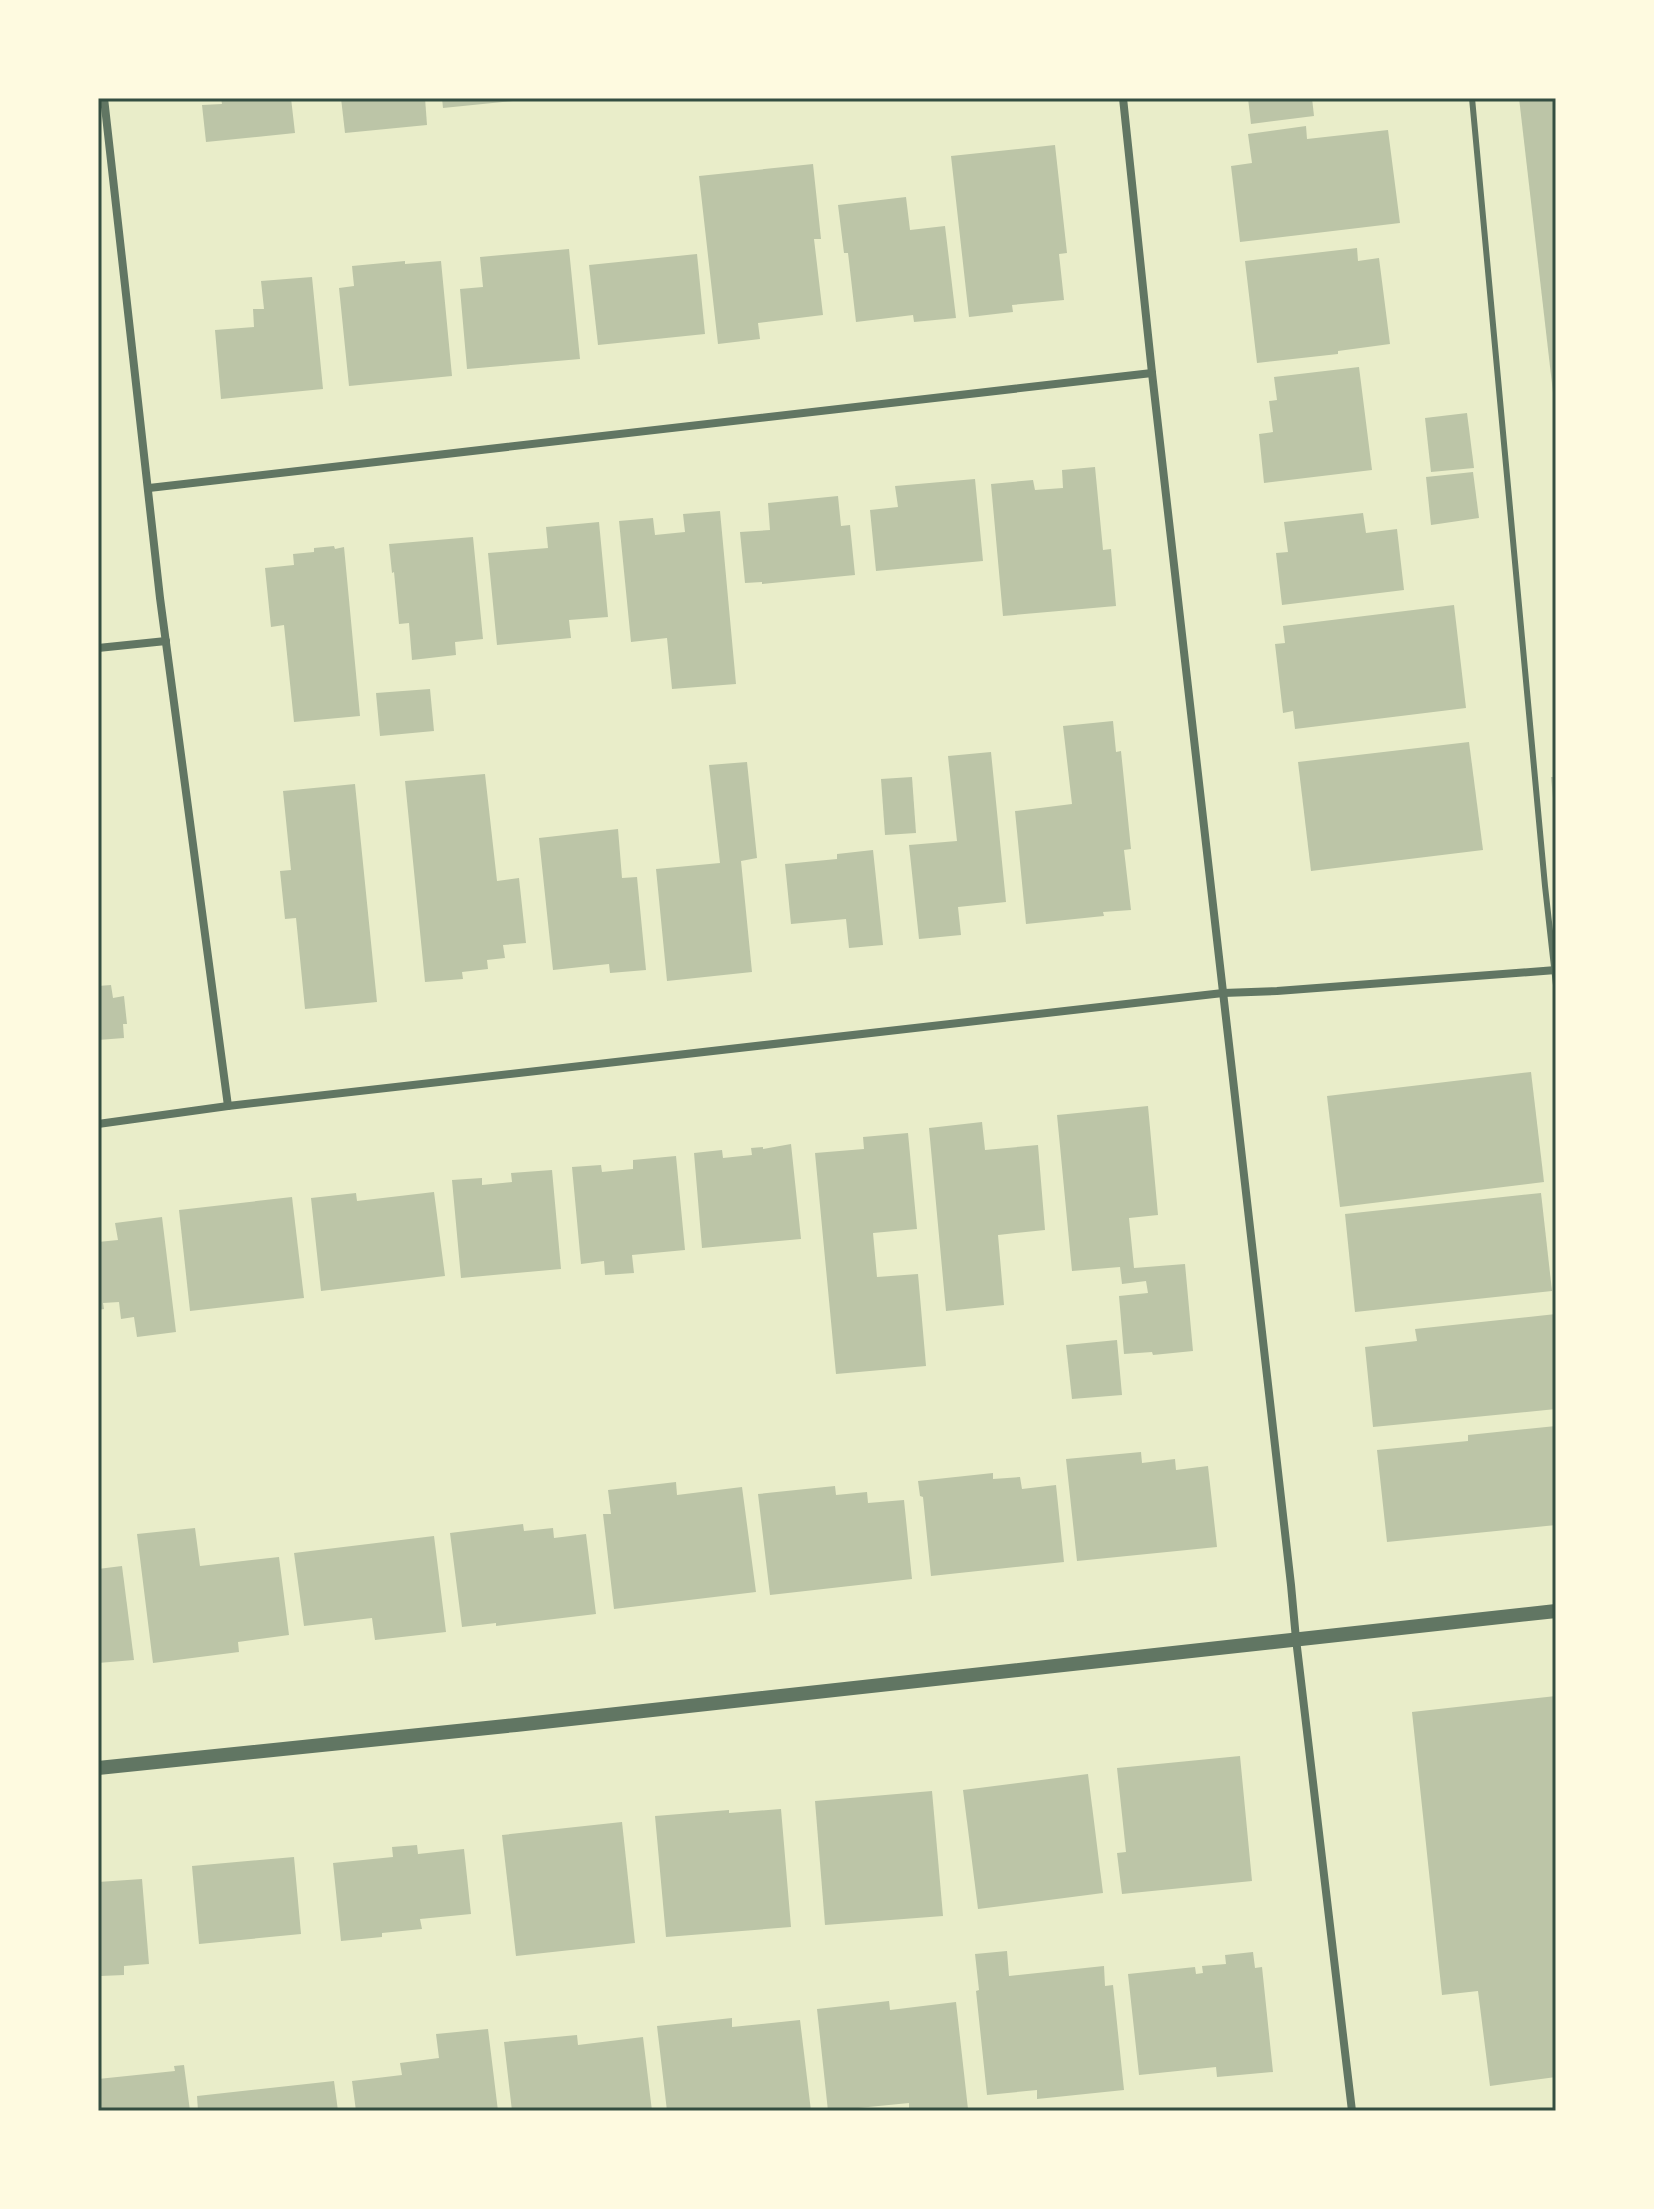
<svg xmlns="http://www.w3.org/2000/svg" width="1654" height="2209" viewBox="0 0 1654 2209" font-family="'Fira Sans Condensed',sans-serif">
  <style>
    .building { fill: #bcc5a7 }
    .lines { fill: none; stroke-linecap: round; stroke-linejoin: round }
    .service { stroke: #617663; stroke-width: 6 }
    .minor { stroke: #617663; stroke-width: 8 }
    .tertiary { stroke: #617663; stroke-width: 14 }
    .neatline { fill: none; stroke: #344e41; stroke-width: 3 }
  </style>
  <rect width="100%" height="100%" fill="#e9edc9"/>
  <g class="building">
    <path d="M 221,98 L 291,98 L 295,133 L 206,142 L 202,105 L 222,104 Z"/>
    <path d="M 341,98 L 425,98 L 427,125 L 345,133 Z"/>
    <path d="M 442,98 L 522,98 L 523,100 L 443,108 Z"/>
    <path d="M 1248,98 L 1312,98 L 1314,116 L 1251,124 Z"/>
    <path d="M 1519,98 L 1556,98 L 1556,401 L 1554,401 Z"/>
    <path d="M 1306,126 L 1307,139 L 1388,130 L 1400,223 L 1240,242 L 1231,166 L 1252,163 L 1248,134 Z"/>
    <path d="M 1055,145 L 1067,253 L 1059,254 L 1064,300 L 1012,305 L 1013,312 L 969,317 L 951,156 Z"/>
    <path d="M 813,164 L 821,239 L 814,239 L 823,315 L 758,323 L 760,339 L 718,344 L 699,176 Z"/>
    <path d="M 906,197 L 910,230 L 945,226 L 956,318 L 914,322 L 913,315 L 856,322 L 848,253 L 844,253 L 838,205 Z"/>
    <path d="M 1357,248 L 1358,261 L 1379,258 L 1390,344 L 1338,351 L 1338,354 L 1257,363 L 1245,261 Z"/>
    <path d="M 569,249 L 580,359 L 467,369 L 460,289 L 483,287 L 480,257 Z"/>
    <path d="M 697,254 L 705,334 L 598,345 L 589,265 Z"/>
    <path d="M 405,261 L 405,264 L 441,261 L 452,376 L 349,386 L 339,288 L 354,286 L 352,266 Z"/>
    <path d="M 312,277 L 323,389 L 221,399 L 215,330 L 254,327 L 253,309 L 264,309 L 261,281 Z"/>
    <path d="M 1359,367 L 1372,470 L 1264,483 L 1259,434 L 1273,432 L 1269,401 L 1277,400 L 1274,377 Z"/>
    <path d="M 1467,413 L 1474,468 L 1431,472 L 1425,418 Z"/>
    <path d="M 1095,467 L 1103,550 L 1111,549 L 1116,606 L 1003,616 L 991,484 L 1033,480 L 1035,490 L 1063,488 L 1062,470 Z"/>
    <path d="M 1473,472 L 1479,518 L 1431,525 L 1426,477 Z"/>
    <path d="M 975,479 L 983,561 L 876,571 L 870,510 L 898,507 L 895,486 Z"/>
    <path d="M 838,496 L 841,526 L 850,525 L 855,575 L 762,584 L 762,582 L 745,583 L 740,532 L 770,530 L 768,503 Z"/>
    <path d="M 720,511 L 736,684 L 672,689 L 667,638 L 631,642 L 619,521 L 653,518 L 655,535 L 685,532 L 683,514 Z"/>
    <path d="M 1363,513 L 1366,533 L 1397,529 L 1404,590 L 1282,605 L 1276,553 L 1288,552 L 1284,522 Z"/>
    <path d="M 599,522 L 608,617 L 569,620 L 571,638 L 497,645 L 488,553 L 548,548 L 546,527 Z"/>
    <path d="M 473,537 L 483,639 L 455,642 L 456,655 L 412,660 L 409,623 L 399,624 L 394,572 L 392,573 L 389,544 Z"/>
    <path d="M 334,546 L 335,549 L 344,547 L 360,716 L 294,722 L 284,625 L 271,627 L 265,568 L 294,565 L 293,554 L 314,552 L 314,548 Z"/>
    <path d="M 1454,605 L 1466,708 L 1295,729 L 1293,711 L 1283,713 L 1275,644 L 1285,643 L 1283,626 Z"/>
    <path d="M 430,689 L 434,731 L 380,736 L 376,693 Z"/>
    <path d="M 1113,721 L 1116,752 L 1121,751 L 1131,849 L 1124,850 L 1131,910 L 1103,912 L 1104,916 L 1026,924 L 1015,811 L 1072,804 L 1063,726 Z"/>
    <path d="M 1469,742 L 1483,850 L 1311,871 L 1298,762 Z"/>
    <path d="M 991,752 L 1006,902 L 958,907 L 961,935 L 919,939 L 909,845 L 957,841 L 948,756 Z"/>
    <path d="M 747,762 L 757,858 L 741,861 L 752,972 L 667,981 L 656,869 L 720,863 L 709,765 Z"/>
    <path d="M 485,774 L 497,881 L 519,878 L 526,943 L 503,945 L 505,958 L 487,960 L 488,969 L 462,972 L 463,979 L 425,982 L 405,781 Z"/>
    <path d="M 912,777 L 916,833 L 885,835 L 881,779 Z"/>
    <path d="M 1551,777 L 1556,777 L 1556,808 L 1554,808 Z"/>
    <path d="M 355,784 L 377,1002 L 305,1009 L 296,918 L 285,919 L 280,871 L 291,870 L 283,791 Z"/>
    <path d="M 618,829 L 622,878 L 637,877 L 646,970 L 610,973 L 609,964 L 553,970 L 539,838 Z"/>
    <path d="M 873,850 L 883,945 L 849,948 L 846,919 L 791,924 L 785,864 L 837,859 L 837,854 Z"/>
    <path d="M 111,985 L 113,998 L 124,996 L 127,1024 L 123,1024 L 124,1038 L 98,1040 L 98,986 Z"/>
    <path d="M 1531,1072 L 1544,1182 L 1340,1207 L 1327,1096 Z"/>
    <path d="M 1148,1106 L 1158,1215 L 1129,1218 L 1134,1268 L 1185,1264 L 1193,1351 L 1153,1355 L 1152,1352 L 1124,1354 L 1119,1296 L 1148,1293 L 1146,1281 L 1122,1284 L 1120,1267 L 1072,1271 L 1057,1115 Z"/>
    <path d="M 982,1122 L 985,1150 L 1038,1145 L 1045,1230 L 998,1235 L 1004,1305 L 946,1311 L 929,1128 Z"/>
    <path d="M 908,1133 L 917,1229 L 873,1233 L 877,1277 L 918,1274 L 926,1366 L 836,1374 L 815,1153 L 864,1149 L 863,1137 Z"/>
    <path d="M 791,1144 L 801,1239 L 702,1248 L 694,1153 L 722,1150 L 723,1158 L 752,1155 L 751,1148 L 763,1147 L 763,1149 Z"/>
    <path d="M 676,1156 L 685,1250 L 632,1255 L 634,1273 L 605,1275 L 604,1261 L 581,1264 L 572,1167 L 601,1165 L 602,1172 L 633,1169 L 633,1160 Z"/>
    <path d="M 552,1170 L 561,1269 L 461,1278 L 452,1180 L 482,1178 L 482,1185 L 512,1182 L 511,1173 Z"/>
    <path d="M 434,1192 L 445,1276 L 321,1291 L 311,1198 L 356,1193 L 357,1201 Z"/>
    <path d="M 1541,1193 L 1552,1291 L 1355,1312 L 1345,1214 Z"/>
    <path d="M 292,1197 L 304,1298 L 190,1311 L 179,1210 Z"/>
    <path d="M 162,1217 L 176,1332 L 137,1337 L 134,1317 L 121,1319 L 119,1302 L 103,1303 L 104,1309 L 98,1310 L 98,1242 L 118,1240 L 115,1223 Z"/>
    <path d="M 1556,1314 L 1556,1409 L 1373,1427 L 1365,1347 L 1417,1341 L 1415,1329 Z"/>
    <path d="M 1117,1340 L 1122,1395 L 1072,1399 L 1066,1345 Z"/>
    <path d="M 1556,1426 L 1556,1525 L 1387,1542 L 1377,1450 L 1468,1441 L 1468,1435 Z"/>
    <path d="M 1141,1452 L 1142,1463 L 1175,1459 L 1176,1470 L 1208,1466 L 1217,1547 L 1077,1561 L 1066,1459 Z"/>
    <path d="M 993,1473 L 993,1479 L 1020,1477 L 1022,1489 L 1056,1485 L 1064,1562 L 931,1576 L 923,1497 L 920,1496 L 918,1481 Z"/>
    <path d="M 676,1482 L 677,1495 L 742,1487 L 756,1592 L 614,1609 L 603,1514 L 611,1514 L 608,1490 Z"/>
    <path d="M 835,1486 L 836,1495 L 867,1492 L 868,1503 L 904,1500 L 912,1579 L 770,1595 L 758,1494 Z"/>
    <path d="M 523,1524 L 524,1531 L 553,1528 L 554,1538 L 586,1534 L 596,1614 L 496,1626 L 496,1623 L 462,1627 L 450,1533 Z"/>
    <path d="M 195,1528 L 200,1566 L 279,1557 L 289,1635 L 238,1642 L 239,1652 L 153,1663 L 137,1534 Z"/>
    <path d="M 434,1536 L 446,1632 L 375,1640 L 372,1618 L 304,1626 L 294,1553 Z"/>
    <path d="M 122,1566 L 134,1660 L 98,1663 L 98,1569 Z"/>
    <path d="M 1556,1696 L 1556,2077 L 1490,2086 L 1478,1991 L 1442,1995 L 1412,1712 Z"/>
    <path d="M 1240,1756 L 1252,1881 L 1122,1894 L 1117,1853 L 1126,1852 L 1117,1768 Z"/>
    <path d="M 1088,1774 L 1103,1893 L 978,1909 L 963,1790 Z"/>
    <path d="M 932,1791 L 943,1916 L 825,1925 L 815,1801 Z"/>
    <path d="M 781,1809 L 791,1927 L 666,1937 L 655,1816 L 729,1810 L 729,1813 Z"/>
    <path d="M 622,1822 L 635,1943 L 516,1956 L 502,1835 Z"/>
    <path d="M 417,1845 L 418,1854 L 464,1849 L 471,1914 L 420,1919 L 422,1929 L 382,1933 L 382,1937 L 341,1941 L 333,1863 L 393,1857 L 392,1847 Z"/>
    <path d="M 294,1857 L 301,1934 L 199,1944 L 192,1866 Z"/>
    <path d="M 142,1879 L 149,1964 L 124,1966 L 124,1975 L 101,1976 L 100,1968 L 98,1969 L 98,1882 Z"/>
    <path d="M 1007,1951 L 1009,1976 L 1104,1966 L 1105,1986 L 1113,1985 L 1124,2090 L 1037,2099 L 1037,2090 L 987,2095 L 976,1991 L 979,1990 L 975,1954 Z"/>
    <path d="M 1253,1952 L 1255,1968 L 1262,1967 L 1273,2072 L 1217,2077 L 1216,2067 L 1139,2075 L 1128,1974 L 1195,1967 L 1196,1974 L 1203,1973 L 1202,1966 L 1226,1964 L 1225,1955 Z"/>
    <path d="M 889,2001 L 890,2010 L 956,2002 L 968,2109 L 909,2111 L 909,2103 L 828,2111 L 817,2009 Z"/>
    <path d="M 732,2018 L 732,2027 L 800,2020 L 811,2111 L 667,2111 L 657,2026 Z"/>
    <path d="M 488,2029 L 498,2111 L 356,2111 L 352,2081 L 402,2075 L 400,2063 L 439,2058 L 436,2034 Z"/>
    <path d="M 577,2035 L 578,2045 L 643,2037 L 652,2111 L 512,2111 L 504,2042 Z"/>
    <path d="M 184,2065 L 190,2111 L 98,2111 L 98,2079 L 175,2071 L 174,2066 Z"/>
    <path d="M 334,2081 L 338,2111 L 198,2111 L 197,2096 Z"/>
  </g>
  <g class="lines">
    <path class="service" d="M 1472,98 L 1545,886 L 1556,985"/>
    <g class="minor">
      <path d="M 104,98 L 160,598 L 228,1106"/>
      <path d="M 1123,98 L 1152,373 L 1291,1585 L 1296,1639 L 1352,2111"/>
      <path d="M 149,488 L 1152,373"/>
      <path d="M 98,648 L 166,641"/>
      <path d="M 98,1124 L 228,1106 L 1223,993 L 1277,991 L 1556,970"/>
    </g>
    <path class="tertiary" d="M 98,1768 L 516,1725 L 1556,1611"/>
  </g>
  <rect width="1654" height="2209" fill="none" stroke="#fefae0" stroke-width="200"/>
  <rect x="100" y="100" width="1454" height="2009" class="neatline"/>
</svg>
